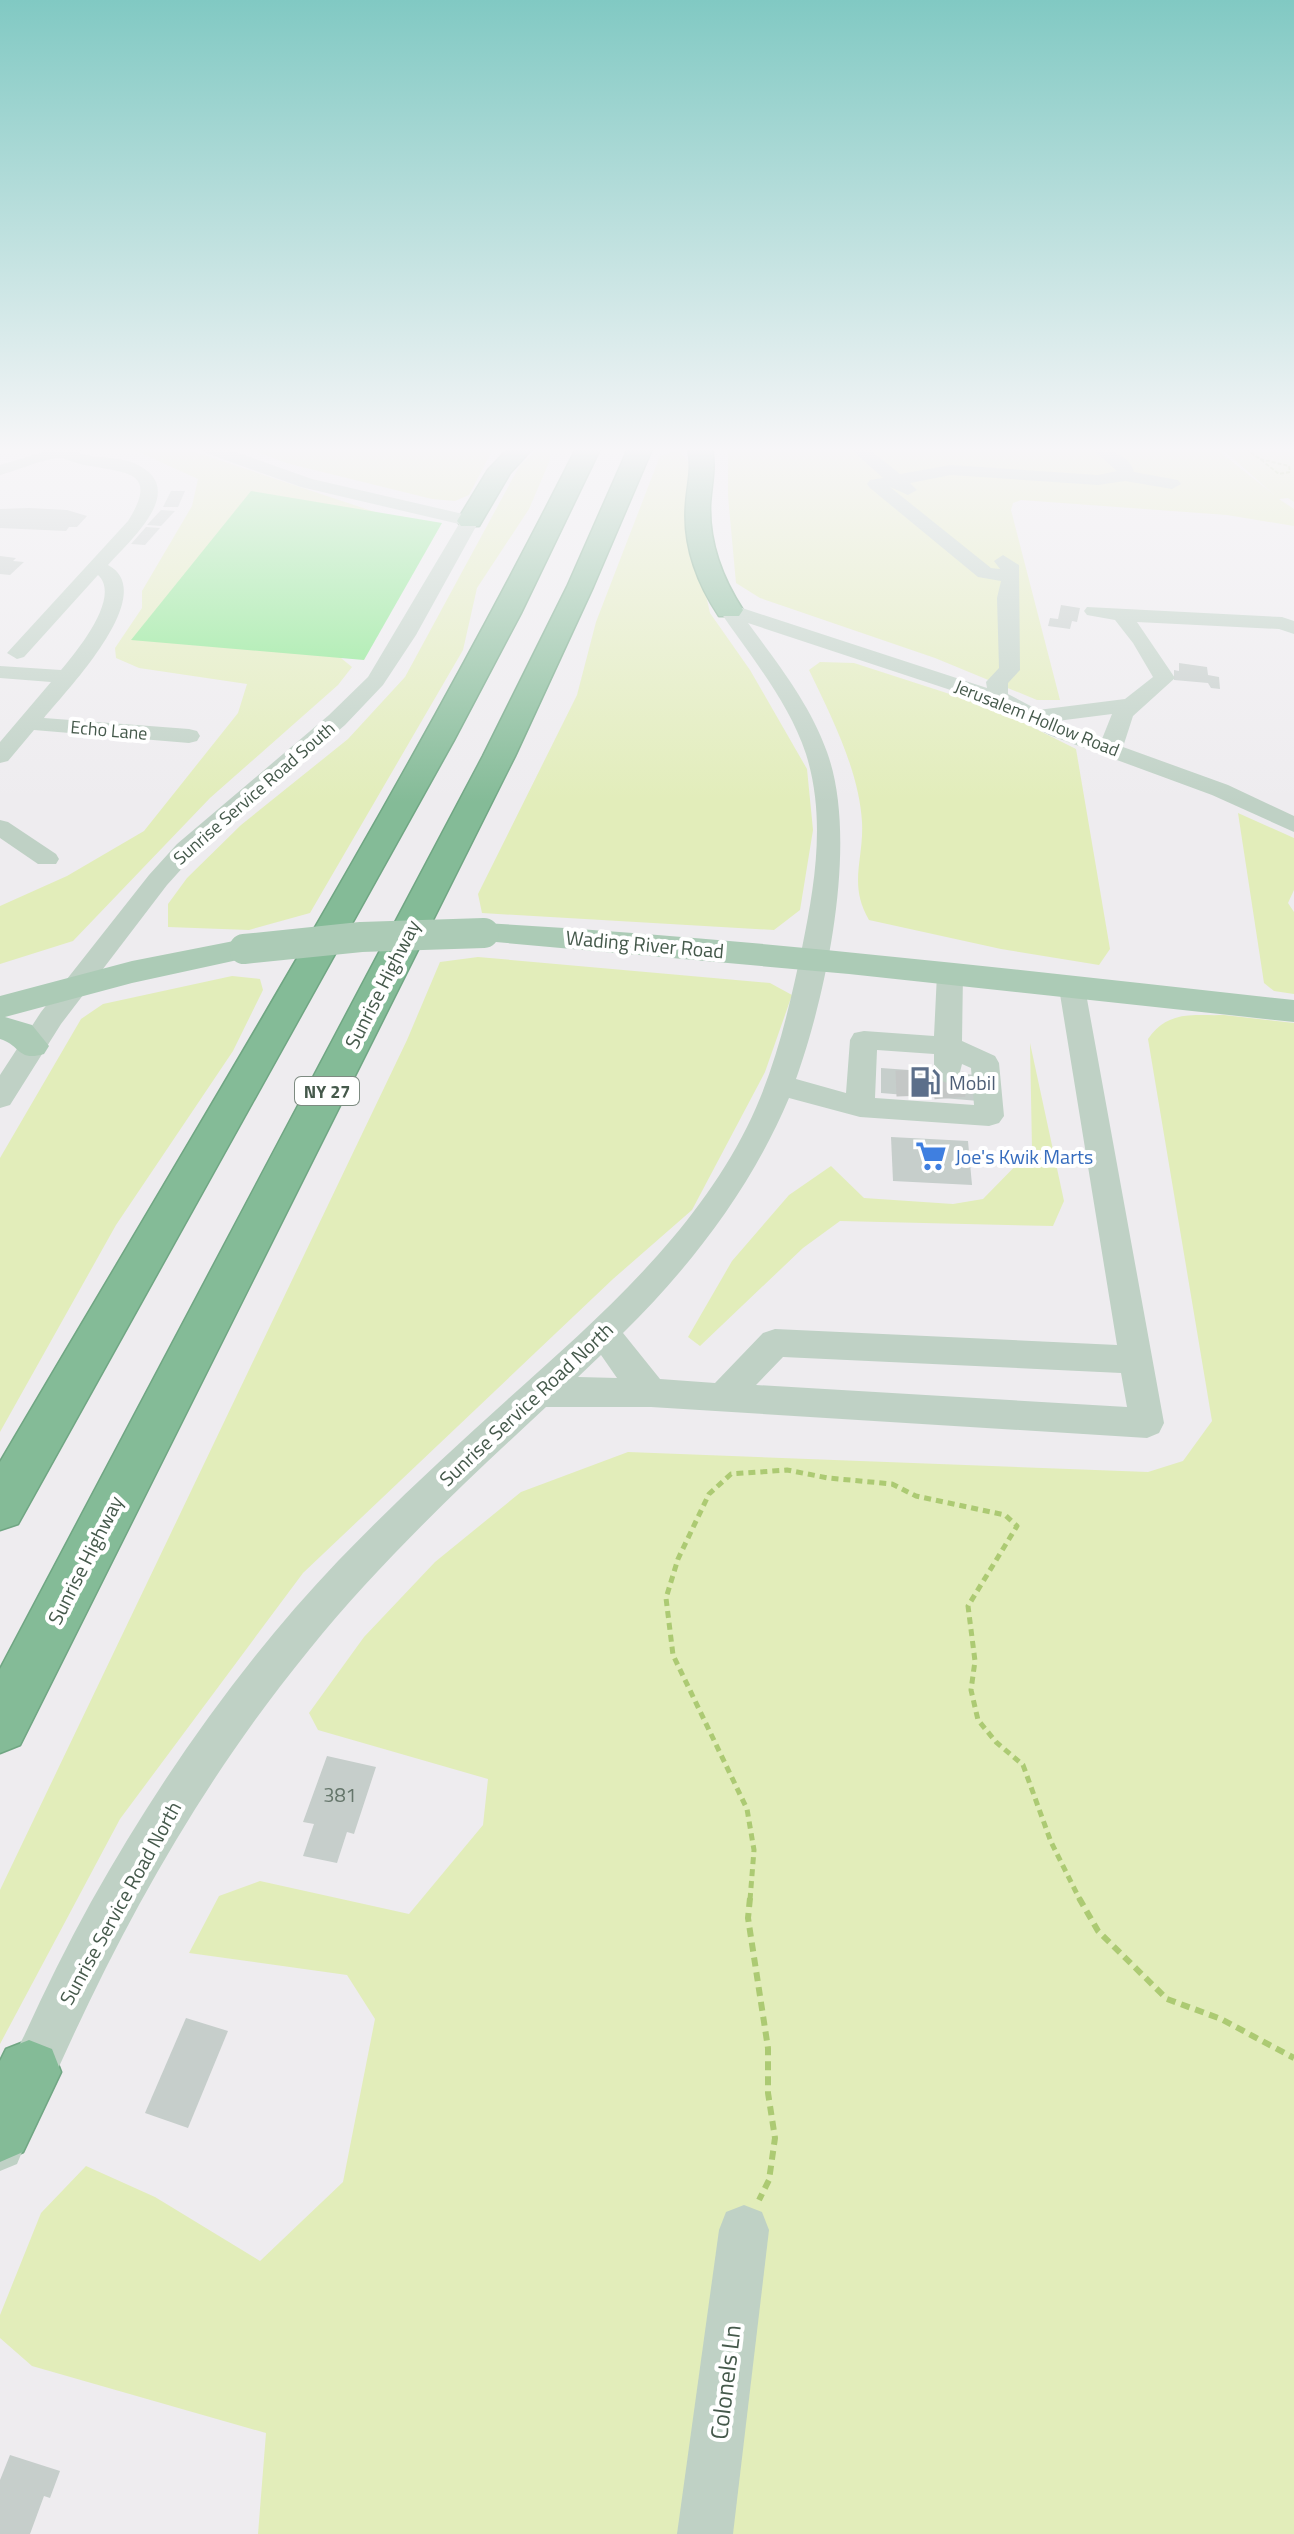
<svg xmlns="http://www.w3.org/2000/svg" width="1294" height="2534" viewBox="0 0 1294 2534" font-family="'Titillium Web',sans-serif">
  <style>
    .green { fill: #e2edba }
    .water { fill: #88e98c }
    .building { fill: #c6cecb }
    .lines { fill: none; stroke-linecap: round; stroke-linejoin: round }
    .minor-tunnel { stroke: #c4c7c6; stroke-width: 31; stroke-dasharray: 31 15; stroke-linecap: butt }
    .highway-casing { stroke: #70a683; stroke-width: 3 }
    .path-far2 { stroke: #acca73; stroke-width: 2; stroke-dasharray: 4 2; stroke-linecap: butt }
    .path-far1 { stroke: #acca73; stroke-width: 5; stroke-dasharray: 7 5; stroke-linecap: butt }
    .path { stroke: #acca73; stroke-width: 6; stroke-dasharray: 9 6; stroke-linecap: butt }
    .minor { fill: #bfd1c5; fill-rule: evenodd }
    .major { fill: #accbb6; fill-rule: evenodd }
    .highway { fill: #84bb97; fill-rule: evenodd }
    .major-bridge { stroke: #accbb6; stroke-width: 30 }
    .labels { text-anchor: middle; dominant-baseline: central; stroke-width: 8; stroke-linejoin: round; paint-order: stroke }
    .far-street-label { font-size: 18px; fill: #45594b; stroke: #fff }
    .shield { fill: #fff; stroke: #7d8b81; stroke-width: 2 }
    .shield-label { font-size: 18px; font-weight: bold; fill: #45594b }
    .street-label { font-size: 20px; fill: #45594b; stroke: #fff }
    .service-label { font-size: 20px; fill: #4e5e75; stroke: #fff; text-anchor: start }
    .shop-label { font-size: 20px; fill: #366cbe; stroke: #fff; text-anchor: start }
    .near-number-label { font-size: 20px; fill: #65766b }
    .near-street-label { font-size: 24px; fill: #45594b; stroke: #fff }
  </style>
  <rect width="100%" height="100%" fill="#eeecef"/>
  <g class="green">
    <path d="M 132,449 L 186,449 L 420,527 L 330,649 L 352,667 L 338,685 L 210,798 L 73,941 L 0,964 L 0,906 L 67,876 L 144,831 L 238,713 L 247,684 L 139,668 L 116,658 L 115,648 L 142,608 L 142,591 L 192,506 L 198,479 Z"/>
    <path d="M 250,449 L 493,449 L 469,495 L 455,501 L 432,499 L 286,463 Z"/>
    <path d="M 538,449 L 550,449 L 550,460 L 529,509 L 477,588 L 463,650 L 310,913 L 249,930 L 168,927 L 168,904 L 187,878 L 241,825 L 348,739 L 405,677 L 520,465 Z"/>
    <path d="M 728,449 L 1216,449 L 1277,497 L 1222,449 L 1294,449 L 1294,502 L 1288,498 L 1279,499 L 1294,509 L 1294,526 L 1227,515 L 1021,500 L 1013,503 L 1011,510 L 1060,700 L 1037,700 L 935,658 L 760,598 L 736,583 L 728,496 Z"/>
    <path d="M 678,450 L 688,461 L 692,474 L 685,501 L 710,613 L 750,670 L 807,769 L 813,830 L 800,910 L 774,930 L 482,913 L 478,894 L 577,695 L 596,622 L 660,456 Z"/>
    <path d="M 820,662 L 854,663 L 996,709 L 1076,749 L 1110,949 L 1099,965 L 1001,949 L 869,920 C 848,884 864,860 862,822 C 859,770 831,716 809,670 Z"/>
    <path d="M 1238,813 L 1294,838 L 1294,890 L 1288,903 L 1294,912 L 1294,994 L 1274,991 L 1264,983 Z"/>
    <path d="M 478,957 L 770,983 L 792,995 L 765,1072 L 692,1210 L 613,1279 L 303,1573 L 120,1819 L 0,2044 L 0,1890 L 407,1040 L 440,962 Z"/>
    <path d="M 232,976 L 260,979 L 263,990 L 233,1051 L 116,1225 L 0,1432 L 0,1158 L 81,1019 L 103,1004 Z"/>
    <path d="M 1224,1015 L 1294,1023 L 1294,2534 L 258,2534 L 266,2433 L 32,2366 L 0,2338 L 0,2315 L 41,2213 L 86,2166 L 155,2197 L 260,2261 L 343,2182 L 375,2019 L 347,1975 L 189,1953 L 219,1896 L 260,1881 L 409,1914 L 483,1825 L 488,1779 L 318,1730 L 309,1713 L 364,1637 L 435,1562 L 521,1492 L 628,1452 L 1148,1472 L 1183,1461 L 1212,1421 L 1148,1039 C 1168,1010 1192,1016 1224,1015 Z"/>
    <path d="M 1030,1043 L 1064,1201 L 1053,1226 L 840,1221 L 803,1248 L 700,1346 L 688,1337 L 732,1261 L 789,1195 L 831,1166 L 864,1198 L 953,1204 L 983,1199 L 1032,1149 Z"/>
  </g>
  <path class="water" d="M 251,491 L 442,523 L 364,660 L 131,640 Z"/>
  <g class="building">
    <path d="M 171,491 L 185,491 L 178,507 L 163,507 Z"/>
    <path d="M 29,508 L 67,510 L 87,516 L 77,527 L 69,527 L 66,531 L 0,528 L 0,509 Z"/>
    <path d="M 161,510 L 175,511 L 161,526 L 147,525 Z"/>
    <path d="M 146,527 L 160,528 L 145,545 L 131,544 Z"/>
    <path d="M 0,556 L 16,558 L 13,561 L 24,562 L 10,575 L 0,574 Z"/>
    <path d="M 1061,605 L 1080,608 L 1077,622 L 1072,621 L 1070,629 L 1048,626 L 1050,618 L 1058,619 Z"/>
    <path d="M 1179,663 L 1207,667 L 1208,675 L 1219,677 L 1220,689 L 1211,688 L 1208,683 L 1174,680 L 1174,670 L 1179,671 Z"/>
    <path d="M 881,1068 L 978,1075 L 979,1101 L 881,1093 Z"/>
    <path d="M 891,1137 L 968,1141 L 972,1185 L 893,1181 Z"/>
    <path d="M 327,1756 L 376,1767 L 354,1834 L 347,1832 L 337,1863 L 303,1856 L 314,1824 L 303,1822 Z"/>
    <path d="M 186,2018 L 228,2031 L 188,2128 L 145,2113 Z"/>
    <path d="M 10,2455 L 60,2471 L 50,2498 L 44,2496 L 30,2534 L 0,2534 L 0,2480 Z"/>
  </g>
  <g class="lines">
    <g class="minor-tunnel">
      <path d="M 911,1070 L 912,1096"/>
      <path d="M 948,1073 L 950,1098"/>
    </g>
    <defs>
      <g id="highway">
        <path d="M 508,449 L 532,449 L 510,473 L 479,526 L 461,526 L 457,521 L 488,470 Z"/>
        <path d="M 576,449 L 600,449 L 521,613 L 454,740 L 18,1524 L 0,1530 L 0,1462 C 197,1127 401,796 576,449 Z"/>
        <path d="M 628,449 L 652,449 L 593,587 L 515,756 L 20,1745 L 0,1753 L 0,1669 L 483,756 L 567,587 Z"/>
        <path d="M 688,449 L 712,449 C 716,468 711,486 710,505 C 709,543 722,578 743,610 L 739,616 L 719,616 C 697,583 683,545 686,505 C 687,486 693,468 688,449 Z"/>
        <path d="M 29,2040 L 52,2049 L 61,2072 L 23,2152 L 0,2162 L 0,2061 L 6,2049 Z"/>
      </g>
    </defs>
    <use href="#highway" class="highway-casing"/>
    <g class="path-far2">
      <path d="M 1246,449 L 1260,459"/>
      <path d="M 1260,459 L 1289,466 L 1290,472 L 1279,474 Z"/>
    </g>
    <path class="path-far1" d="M 750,1900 L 754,1850 L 747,1809 L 673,1655 L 666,1598 L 678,1559 L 709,1494 L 731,1474 L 787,1470 L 828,1478 L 892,1484 L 916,1496 L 1005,1515 L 1017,1526 L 968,1606 L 975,1661 L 971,1690 L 978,1720 L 996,1742 L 1023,1765 L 1051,1842 L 1080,1900"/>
    <g class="path">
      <path d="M 750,1898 L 748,1918 L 768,2048 L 768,2093 L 775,2138 L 769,2180 L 759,2200"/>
      <path d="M 1079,1898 L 1098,1931 L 1167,1999 L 1221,2019 L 1294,2058"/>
    </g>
    <g class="minor">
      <path d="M 41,449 L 82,449 L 79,453 C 96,459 117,456 134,463 C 191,488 131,539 108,565 C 161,593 66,691 44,718 L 189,729 L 197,731 L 200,736 L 197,741 L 189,743 L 34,730 L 8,761 L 0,763 L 0,742 L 51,682 L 0,678 L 0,666 L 61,670 C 76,652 122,597 98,575 L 24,657 L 17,659 L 7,653 L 128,521 C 160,470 125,473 85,465 C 77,464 68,459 61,458 C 45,458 16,471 0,475 L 0,465 L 43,452 Z"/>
      <path d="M 204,449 L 227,449 L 312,479 L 476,517 L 479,521 L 416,635 L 383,685 L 345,725 L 195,854 L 167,885 L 61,1024 L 10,1105 L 0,1108 L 0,1075 L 41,1012 L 149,875 L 177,844 L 329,715 L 368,677 L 459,524 L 301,487 L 206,453 Z"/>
      <path d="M 851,449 L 869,449 L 900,474 L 951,465 L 1098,475 L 1117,471 L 1092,449 C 1108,448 1130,455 1134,472 L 1178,480 L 1181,484 L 1172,489 L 1125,481 L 1098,485 L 951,475 L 910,483 L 917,490 L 908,495 L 890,487 L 991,568 L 1000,569 L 994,561 L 1003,555 L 1019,565 L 1020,670 L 1008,683 L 1008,694 L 1038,710 L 1125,699 L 1153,677 L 1133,643 L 1115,620 L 1087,615 L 1084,611 L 1087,607 L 1282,617 L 1294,621 L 1294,634 L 1279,629 L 1137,622 L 1175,678 L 1133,716 L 1123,747 L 1228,785 L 1294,816 L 1294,832 L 1212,795 L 1049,735 L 996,705 L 748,623 C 777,663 810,704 827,752 C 859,840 827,992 796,1079 L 846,1093 L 850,1040 L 854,1033 L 864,1031 L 934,1036 L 937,974 L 941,968 L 950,965 L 959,968 L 963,974 L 962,1041 L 995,1056 L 999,1063 L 1004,1116 L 999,1123 L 989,1126 L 860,1117 L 789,1098 C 751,1188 692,1265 623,1333 L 660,1379 L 715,1383 L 763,1333 L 775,1329 L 1117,1345 L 1059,988 L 1063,982 L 1072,979 L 1081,982 L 1085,988 L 1164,1423 L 1159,1433 L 1147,1438 L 651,1407 L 546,1407 C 463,1484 380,1562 309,1650 C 182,1805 93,1980 17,2164 L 0,2171 C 0,2145 0,2112 1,2087 C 5,2069 16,2052 24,2036 C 45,1990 67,1945 91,1902 C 160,1779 241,1663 338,1561 C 392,1505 449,1452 507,1400 C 597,1319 692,1237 747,1127 C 775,1071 789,1009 802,948 C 815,884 826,818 806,754 C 788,700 750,656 719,610 L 722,606 L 736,606 L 987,688 L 986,682 L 999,668 L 997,598 L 1001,581 L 978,577 L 870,488 L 867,484 L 870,480 L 883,478 ZM 1112,714 L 1102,739 L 1057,721 ZM 877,1050 L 934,1054 L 934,1073 L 938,1080 L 948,1083 L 958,1080 L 962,1064 L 971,1068 L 974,1105 L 875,1098 ZM 601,1355 L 617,1378 L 578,1377 ZM 783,1357 L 1121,1373 L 1127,1407 L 756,1385 Z"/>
      <path d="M 0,820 L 8,822 L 56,854 L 59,859 L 56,864 L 38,864 L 0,838 Z"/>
      <path d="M 744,2205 L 762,2212 L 769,2230 L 733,2534 L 677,2534 L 719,2230 L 726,2212 Z"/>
    </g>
    <g class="major">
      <path d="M 484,923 C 755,938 1024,971 1294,1000 L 1294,1022 L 849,974 L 473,940 L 468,933 L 473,926 Z"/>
      <path d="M 244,939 L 256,942 L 260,949 L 256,956 L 132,983 L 5,1017 L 32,1025 L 49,1046 L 44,1054 C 17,1062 21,1045 0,1039 L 0,996 L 132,961 Z"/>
    </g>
    <use href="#highway" class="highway"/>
    <path class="major-bridge" d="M 244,949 L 361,937 L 484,933"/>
  </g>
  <linearGradient id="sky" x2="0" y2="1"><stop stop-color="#81c9c3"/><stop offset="0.56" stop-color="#f7f6f8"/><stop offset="1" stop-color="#f7f6f8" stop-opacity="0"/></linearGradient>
  <rect width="1294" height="803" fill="url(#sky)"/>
  <defs>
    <symbol id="fuel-bare" viewBox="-9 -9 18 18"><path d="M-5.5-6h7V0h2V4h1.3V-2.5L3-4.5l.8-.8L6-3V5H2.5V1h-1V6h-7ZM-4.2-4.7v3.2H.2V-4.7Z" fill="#5c6f8a" stroke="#fff" stroke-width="2.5" paint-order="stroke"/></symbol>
    <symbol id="supermarket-bare" viewBox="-9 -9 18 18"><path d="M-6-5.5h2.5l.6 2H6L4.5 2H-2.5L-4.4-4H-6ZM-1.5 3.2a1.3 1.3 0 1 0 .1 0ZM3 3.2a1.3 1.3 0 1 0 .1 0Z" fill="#3f7fe0" stroke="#fff" stroke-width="2.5" paint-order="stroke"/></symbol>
  </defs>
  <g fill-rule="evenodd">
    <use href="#fuel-bare" x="903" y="1060" width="44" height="44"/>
    <use href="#supermarket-bare" x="909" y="1134" width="44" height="44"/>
  </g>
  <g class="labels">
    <g class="far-street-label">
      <text transform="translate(1037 718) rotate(22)">Jerusalem Hollow Road</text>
      <text transform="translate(109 730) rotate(5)">Echo Lane</text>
      <text transform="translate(254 793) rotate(-41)">Sunrise Service Road South</text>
    </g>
    <rect class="shield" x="295" y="1077" width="64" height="28" rx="6"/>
    <g class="shield-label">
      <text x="327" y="1091">NY 27</text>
    </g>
    <g class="street-label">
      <text transform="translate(645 944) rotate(5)">Wading River Road</text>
      <text transform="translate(382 984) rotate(-63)">Sunrise Highway</text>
      <text transform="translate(526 1404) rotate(-43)">Sunrise Service Road North</text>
      <text transform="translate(85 1560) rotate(-63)">Sunrise Highway</text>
      <text transform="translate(120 1903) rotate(-61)">Sunrise Service Road North</text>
    </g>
    <g class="service-label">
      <text x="949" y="1082">Mobil</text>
    </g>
    <g class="shop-label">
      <text x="955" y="1156">Joe's Kwik Marts</text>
    </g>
    <g class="near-number-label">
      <text x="340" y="1794">381</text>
    </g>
    <g class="near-street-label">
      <text transform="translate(725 2382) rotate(-83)">Colonels Ln</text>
    </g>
  </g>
</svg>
